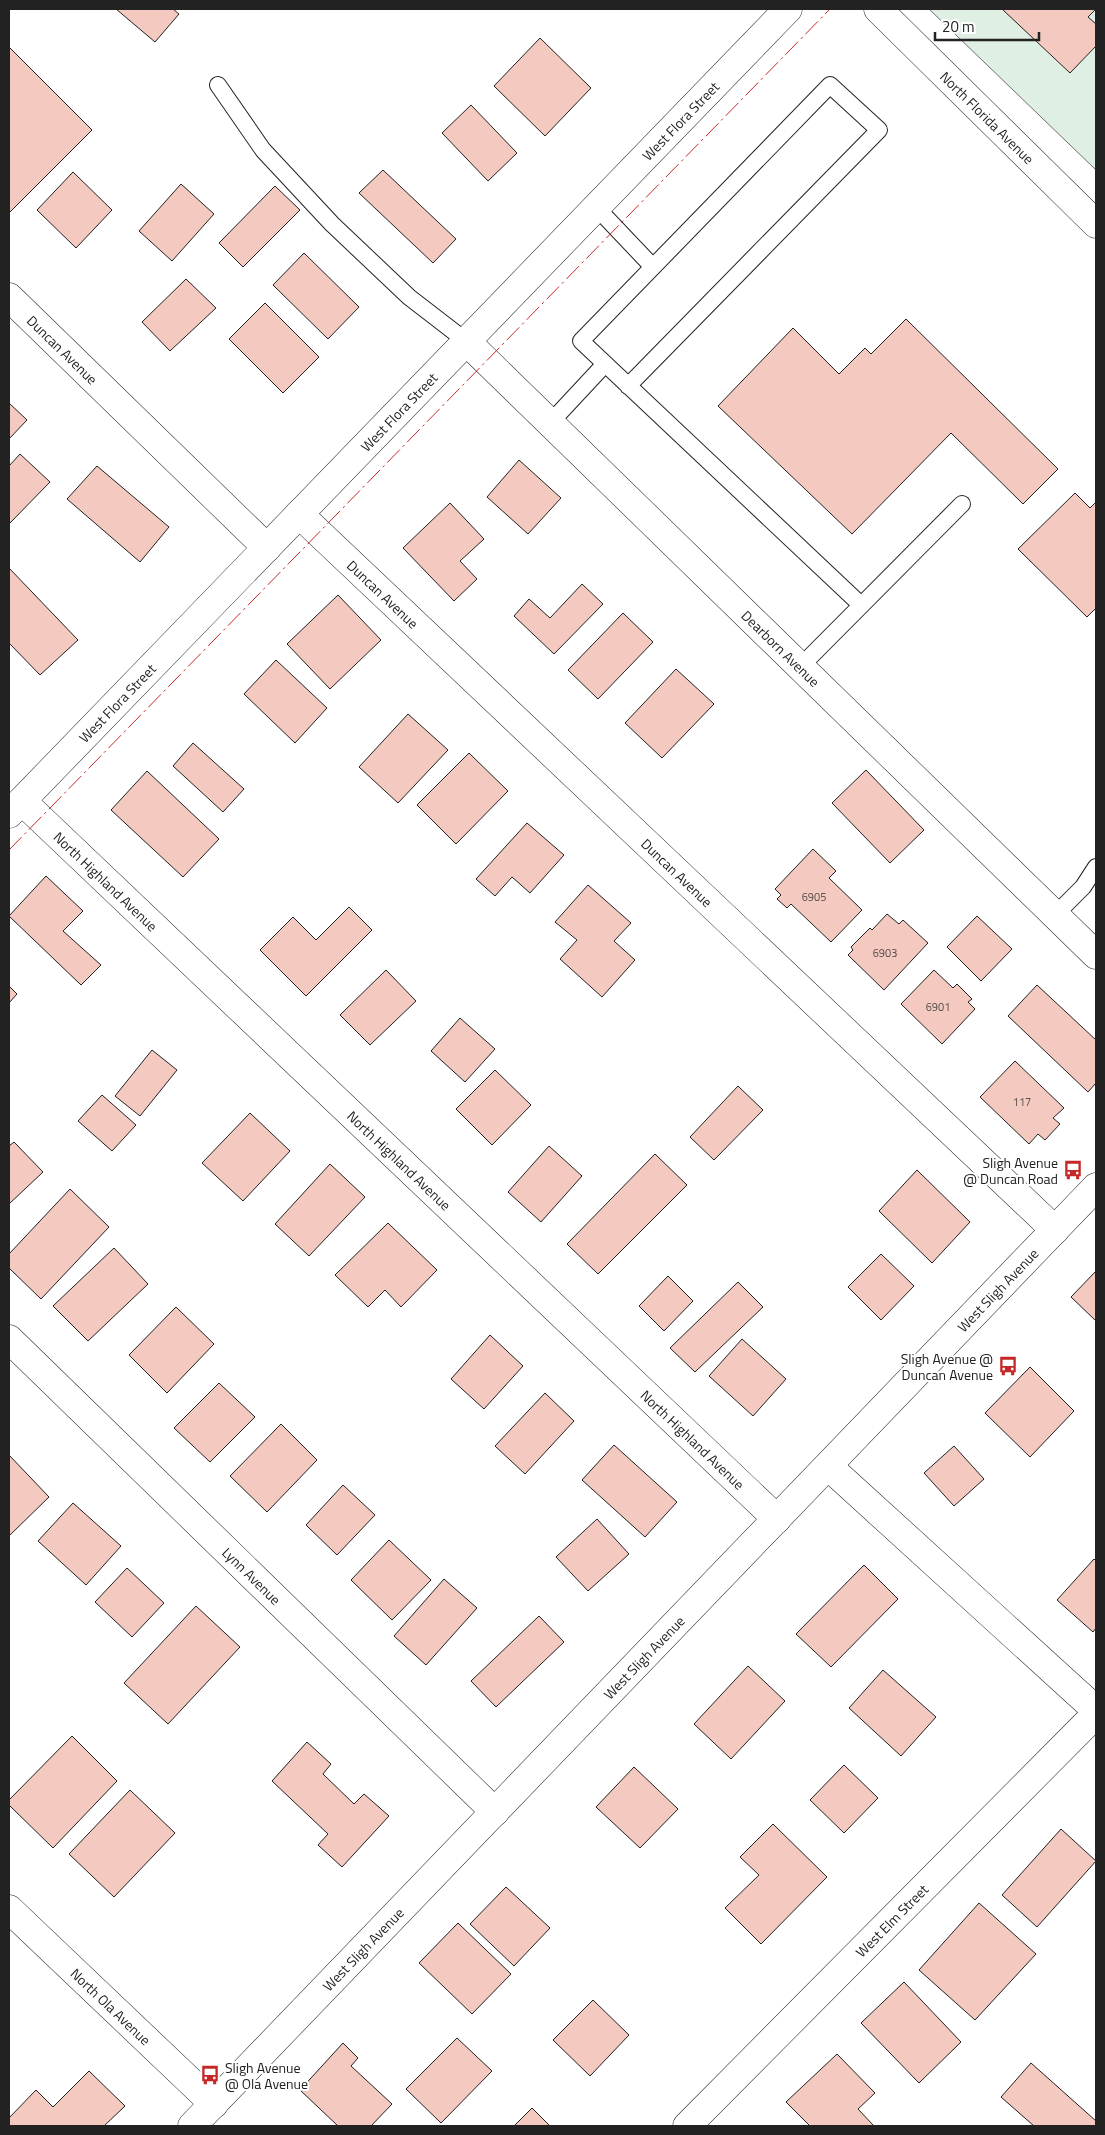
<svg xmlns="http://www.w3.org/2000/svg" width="1105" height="2135" viewBox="0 0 1105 2135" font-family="'Titillium Web',sans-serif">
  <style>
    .green { fill: #e0efe3; stroke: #6f6f6f }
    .building { fill: #f3c9c0; stroke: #222 }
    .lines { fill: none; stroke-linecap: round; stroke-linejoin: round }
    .service-casing { stroke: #222; stroke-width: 18 }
    .minor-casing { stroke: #222; stroke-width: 29 }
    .secondary-casing { stroke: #222; stroke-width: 29 }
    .primary-casing { stroke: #222; stroke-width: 29 }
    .service { stroke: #fff; stroke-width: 16 }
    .minor { stroke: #fff; stroke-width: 28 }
    .secondary { stroke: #fff; stroke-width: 28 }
    .primary { stroke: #fff; stroke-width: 28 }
    .power { stroke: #c62828; stroke-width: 1; stroke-dasharray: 18 4 2.5 4; stroke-linecap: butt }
    .labels { text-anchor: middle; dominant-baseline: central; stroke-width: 4; stroke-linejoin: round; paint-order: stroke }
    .number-label { font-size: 11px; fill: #564c4a }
    .street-label { font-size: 14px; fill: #222; stroke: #fff }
    .poi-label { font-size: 14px; fill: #222; stroke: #fff; text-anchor: end }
  </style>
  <rect width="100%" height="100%" fill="#fff"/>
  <path class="green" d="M 929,9 L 1096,9 L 1096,170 Z"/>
  <g class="building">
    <path d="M 116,9 L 173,9 L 179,14 L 155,42 Z"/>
    <path d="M 1002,9 L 1096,9 L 1088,17 L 1096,24 L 1096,46 L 1070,73 Z"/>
    <path d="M 540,38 L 591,88 L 545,136 L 494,86 Z"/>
    <path d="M 9,47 L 92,130 L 9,213 Z"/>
    <path d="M 471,105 L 517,153 L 488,181 L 442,133 Z"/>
    <path d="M 383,170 L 456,239 L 433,263 L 359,193 Z"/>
    <path d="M 73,172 L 112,210 L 76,248 L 37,210 Z"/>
    <path d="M 181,184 L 214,214 L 172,261 L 139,231 Z"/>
    <path d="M 275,186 L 300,210 L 243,267 L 219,243 Z"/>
    <path d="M 304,253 L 359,307 L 328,339 L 273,285 Z"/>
    <path d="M 186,279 L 216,308 L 170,351 L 142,322 Z"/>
    <path d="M 265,303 L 319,357 L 283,393 L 229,339 Z"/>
    <path d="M 906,319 L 1058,469 L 1023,504 L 951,433 L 852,534 L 718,406 L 793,328 L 839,374 L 865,348 L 871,354 Z"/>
    <path d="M 9,403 L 27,420 L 9,439 Z"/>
    <path d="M 20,454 L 50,482 L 10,523 L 9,521 L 9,466 Z"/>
    <path d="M 519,460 L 561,498 L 528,534 L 487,497 Z"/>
    <path d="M 97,466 L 169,527 L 140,562 L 67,499 Z"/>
    <path d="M 1075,493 L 1090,508 L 1096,502 L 1096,608 L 1087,617 L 1018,549 Z"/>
    <path d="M 450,503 L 484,539 L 460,561 L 477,579 L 454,601 L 403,548 Z"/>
    <path d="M 9,568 L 78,640 L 40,675 L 9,643 Z"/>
    <path d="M 582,584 L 603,604 L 554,654 L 514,616 L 529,599 L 550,618 Z"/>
    <path d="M 338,595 L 381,640 L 330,689 L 287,644 Z"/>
    <path d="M 623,613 L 653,642 L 598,699 L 568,670 Z"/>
    <path d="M 276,660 L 327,708 L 295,743 L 244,694 Z"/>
    <path d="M 676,669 L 714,704 L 662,758 L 625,723 Z"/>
    <path d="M 408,714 L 448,750 L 398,803 L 359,767 Z"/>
    <path d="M 193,743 L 244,789 L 223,812 L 173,766 Z"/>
    <path d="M 469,753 L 508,791 L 456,844 L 417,805 Z"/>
    <path d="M 866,770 L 924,830 L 890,863 L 832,803 Z"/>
    <path d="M 147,771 L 219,839 L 183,877 L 111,810 Z"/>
    <path d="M 527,823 L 564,855 L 530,893 L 512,877 L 495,896 L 476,879 Z"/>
    <path d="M 813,849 L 836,871 L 829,878 L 862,910 L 831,942 L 791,904 L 787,908 L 777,899 L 781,895 L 775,889 Z"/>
    <path d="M 46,876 L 83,911 L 63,931 L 101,965 L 81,985 L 9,916 Z"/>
    <path d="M 588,885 L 631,923 L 614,941 L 635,960 L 602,997 L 560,959 L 577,940 L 555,922 Z"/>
    <path d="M 349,907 L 372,930 L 306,996 L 260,950 L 293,917 L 316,940 Z"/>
    <path d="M 887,914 L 899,924 L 903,920 L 928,943 L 884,990 L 848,955 L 853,950 L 851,947 L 870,928 L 872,930 Z"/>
    <path d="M 977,916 L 1012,949 L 981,981 L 947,947 Z"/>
    <path d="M 386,970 L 416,1001 L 370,1045 L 340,1015 Z"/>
    <path d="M 934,970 L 953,988 L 957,984 L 972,999 L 968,1002 L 975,1009 L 942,1044 L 901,1004 Z"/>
    <path d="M 1037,985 L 1096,1040 L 1096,1083 L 1088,1092 L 1008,1016 Z"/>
    <path d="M 9,986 L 17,994 L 9,1003 Z"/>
    <path d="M 460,1018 L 495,1049 L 465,1082 L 431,1051 Z"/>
    <path d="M 152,1050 L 177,1070 L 140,1116 L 115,1096 Z"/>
    <path d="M 1015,1061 L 1064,1108 L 1053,1118 L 1060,1124 L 1045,1140 L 1038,1134 L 1029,1144 L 980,1097 Z"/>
    <path d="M 495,1070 L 531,1105 L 492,1145 L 456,1109 Z"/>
    <path d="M 738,1086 L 763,1110 L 714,1160 L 690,1137 Z"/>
    <path d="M 102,1095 L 136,1125 L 112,1151 L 78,1121 Z"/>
    <path d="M 250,1113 L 290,1151 L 243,1201 L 202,1163 Z"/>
    <path d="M 14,1142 L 43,1172 L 9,1204 L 9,1146 Z"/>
    <path d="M 549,1146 L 582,1176 L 541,1222 L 508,1192 Z"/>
    <path d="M 655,1154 L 687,1185 L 598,1274 L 567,1244 Z"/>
    <path d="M 330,1164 L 365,1197 L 309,1256 L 275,1224 Z"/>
    <path d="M 917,1170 L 970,1222 L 932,1263 L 879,1211 Z"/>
    <path d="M 70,1189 L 109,1227 L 41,1299 L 9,1268 L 9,1254 Z"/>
    <path d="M 388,1223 L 437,1270 L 401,1307 L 385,1290 L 368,1307 L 335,1275 Z"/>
    <path d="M 114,1248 L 148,1284 L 88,1341 L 53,1306 Z"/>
    <path d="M 881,1254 L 914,1286 L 881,1320 L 848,1287 Z"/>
    <path d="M 1096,1271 L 1096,1321 L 1071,1297 Z"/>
    <path d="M 668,1276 L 693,1301 L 664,1331 L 639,1306 Z"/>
    <path d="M 738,1282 L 763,1307 L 695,1372 L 670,1348 Z"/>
    <path d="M 176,1307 L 214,1344 L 167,1393 L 129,1355 Z"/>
    <path d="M 490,1335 L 523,1366 L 484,1409 L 451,1379 Z"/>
    <path d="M 742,1339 L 786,1379 L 753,1416 L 709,1376 Z"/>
    <path d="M 1030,1367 L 1074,1411 L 1030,1457 L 985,1413 Z"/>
    <path d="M 219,1383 L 255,1417 L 210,1462 L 174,1428 Z"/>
    <path d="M 545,1393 L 574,1421 L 525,1474 L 495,1446 Z"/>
    <path d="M 281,1424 L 317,1460 L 267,1512 L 230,1476 Z"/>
    <path d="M 614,1445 L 677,1502 L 645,1537 L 582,1480 Z"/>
    <path d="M 954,1446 L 984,1479 L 954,1506 L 924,1473 Z"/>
    <path d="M 9,1455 L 49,1497 L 9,1536 Z"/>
    <path d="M 343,1485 L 375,1515 L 337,1555 L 306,1525 Z"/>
    <path d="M 73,1503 L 121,1546 L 86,1585 L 38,1541 Z"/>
    <path d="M 597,1519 L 629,1554 L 588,1591 L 556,1557 Z"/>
    <path d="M 389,1540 L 431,1580 L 392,1620 L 351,1580 Z"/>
    <path d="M 1094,1559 L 1096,1561 L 1096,1628 L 1093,1632 L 1057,1600 Z"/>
    <path d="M 864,1565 L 898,1599 L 831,1667 L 796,1634 Z"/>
    <path d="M 127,1568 L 164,1603 L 132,1637 L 95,1602 Z"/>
    <path d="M 444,1579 L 477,1608 L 426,1665 L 394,1636 Z"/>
    <path d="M 196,1606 L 240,1647 L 168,1724 L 124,1683 Z"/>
    <path d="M 539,1616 L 564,1642 L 496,1707 L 471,1681 Z"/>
    <path d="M 748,1666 L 785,1701 L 731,1759 L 694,1724 Z"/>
    <path d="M 883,1670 L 936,1717 L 901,1756 L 849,1708 Z"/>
    <path d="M 72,1736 L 117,1781 L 53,1848 L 9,1805 L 9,1800 Z"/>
    <path d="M 307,1742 L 331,1764 L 323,1774 L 354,1804 L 364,1794 L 389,1816 L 342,1867 L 318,1845 L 328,1834 L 272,1781 Z"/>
    <path d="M 844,1765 L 878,1798 L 844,1833 L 810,1800 Z"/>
    <path d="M 634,1767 L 678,1809 L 640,1848 L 596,1807 Z"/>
    <path d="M 130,1790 L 175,1833 L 114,1897 L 69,1854 Z"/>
    <path d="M 773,1824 L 827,1877 L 761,1944 L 725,1908 L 759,1875 L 740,1857 Z"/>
    <path d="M 1061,1829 L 1096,1861 L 1037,1927 L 1002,1895 Z"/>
    <path d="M 506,1887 L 550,1928 L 514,1966 L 470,1924 Z"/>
    <path d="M 979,1903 L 1036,1954 L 975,2020 L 919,1970 Z"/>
    <path d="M 458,1923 L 511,1974 L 472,2014 L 419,1963 Z"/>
    <path d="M 904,1982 L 961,2042 L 919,2083 L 861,2023 Z"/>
    <path d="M 593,2000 L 629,2035 L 590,2076 L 553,2040 Z"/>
    <path d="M 457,2038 L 492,2071 L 441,2123 L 406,2089 Z"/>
    <path d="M 343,2043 L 358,2058 L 351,2066 L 392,2104 L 371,2126 L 338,2126 L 300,2090 Z"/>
    <path d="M 837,2054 L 875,2093 L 858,2109 L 874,2126 L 810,2126 L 786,2102 Z"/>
    <path d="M 1031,2063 L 1096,2121 L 1096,2126 L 1034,2126 L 1001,2097 Z"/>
    <path d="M 89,2071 L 125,2106 L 104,2126 L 9,2126 L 9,2118 L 36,2090 L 53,2107 Z"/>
    <path d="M 532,2108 L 550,2126 L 514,2126 Z"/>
  </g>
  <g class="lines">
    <defs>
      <g id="service">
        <path d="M 218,85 L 263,150 L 332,224 L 409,297 L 466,341"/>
        <path d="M 596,207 L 652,266"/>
        <path d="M 628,386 L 879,130 L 830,85 L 581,341 L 861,605"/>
        <path d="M 550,423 L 605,364"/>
        <path d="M 800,667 L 962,504"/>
        <path d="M 1055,915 L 1083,887 L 1096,867"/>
      </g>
      <g id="minor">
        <path id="s1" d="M 9,297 L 267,548"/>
        <path id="s2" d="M 466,341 L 1096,955"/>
        <path id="s3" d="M 299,514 L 1055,1230"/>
        <path id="s4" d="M 22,801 L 777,1519"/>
        <path id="s5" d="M 9,814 L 788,9"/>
        <path id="s6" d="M 9,1339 L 495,1812"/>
        <path d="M 828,1466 L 1096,1710"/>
        <path id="s7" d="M 9,1909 L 214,2104"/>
        <path id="s8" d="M 687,2126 L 1096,1714"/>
      </g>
      <g id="secondary">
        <path id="s9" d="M 192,2126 L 1096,1187"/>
      </g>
      <g id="primary">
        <path id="s10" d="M 878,9 L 1096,224"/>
      </g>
    </defs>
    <use href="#service" class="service-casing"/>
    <use href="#minor" class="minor-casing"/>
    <use href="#secondary" class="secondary-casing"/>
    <use href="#primary" class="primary-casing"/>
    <use href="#service" class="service"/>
    <use href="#minor" class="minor"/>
    <use href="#secondary" class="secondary"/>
    <use href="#primary" class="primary"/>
    <path class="power" d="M 9,850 L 830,9"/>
  </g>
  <defs>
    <symbol id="bus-bare" viewBox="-9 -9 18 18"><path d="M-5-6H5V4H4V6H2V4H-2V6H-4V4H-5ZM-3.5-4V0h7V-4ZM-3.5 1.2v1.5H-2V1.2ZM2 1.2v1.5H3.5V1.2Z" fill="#c62828" stroke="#fff" stroke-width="2.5" paint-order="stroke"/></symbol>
  </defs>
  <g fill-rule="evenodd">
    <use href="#bus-bare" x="1059" y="1156" width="28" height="28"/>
    <use href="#bus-bare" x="994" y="1352" width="28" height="28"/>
    <use href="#bus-bare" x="196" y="2061" width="28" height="28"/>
  </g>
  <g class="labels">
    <g class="number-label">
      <text x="814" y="897">6905</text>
      <text x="885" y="953">6903</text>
      <text x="938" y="1007">6901</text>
      <text x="1022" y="1102">117</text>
    </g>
    <g class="street-label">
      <text stroke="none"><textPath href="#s10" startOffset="154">North Florida Avenue</textPath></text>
      <text stroke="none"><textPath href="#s5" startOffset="965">West Flora Street</textPath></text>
      <text stroke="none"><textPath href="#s1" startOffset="75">Duncan Avenue</textPath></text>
      <text stroke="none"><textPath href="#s5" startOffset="560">West Flora Street</textPath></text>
      <text stroke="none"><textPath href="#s3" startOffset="116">Duncan Avenue</textPath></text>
      <text stroke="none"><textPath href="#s2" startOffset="440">Dearborn Avenue</textPath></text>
      <text stroke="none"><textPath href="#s5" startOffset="155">West Flora Street</textPath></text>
      <text stroke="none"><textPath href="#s3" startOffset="521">Duncan Avenue</textPath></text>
      <text stroke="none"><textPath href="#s4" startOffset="116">North Highland Avenue</textPath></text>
      <text stroke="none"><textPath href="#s4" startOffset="521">North Highland Avenue</textPath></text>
      <text stroke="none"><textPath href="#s9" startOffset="1161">West Sligh Avenue</textPath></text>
      <text stroke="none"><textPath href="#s4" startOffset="926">North Highland Avenue</textPath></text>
      <text stroke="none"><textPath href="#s6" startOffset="339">Lynn Avenue</textPath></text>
      <text stroke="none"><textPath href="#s9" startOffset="651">West Sligh Avenue</textPath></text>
      <text stroke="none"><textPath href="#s8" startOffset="290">West Elm Street</textPath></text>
      <text stroke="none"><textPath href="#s9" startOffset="246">West Sligh Avenue</textPath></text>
      <text stroke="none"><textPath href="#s7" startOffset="141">North Ola Avenue</textPath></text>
    </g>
    <g class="poi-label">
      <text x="1058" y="1162">Sligh Avenue<tspan x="1058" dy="16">@ Duncan Road</tspan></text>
      <text x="993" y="1358">Sligh Avenue @<tspan x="993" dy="16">Duncan Avenue</tspan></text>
      <text x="225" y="2067" text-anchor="start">Sligh Avenue<tspan x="225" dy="16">@ Ola Avenue</tspan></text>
    </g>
  </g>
  <rect width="1105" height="2135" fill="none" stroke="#222222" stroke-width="20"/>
  <path d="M935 32v8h104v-8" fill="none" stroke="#222222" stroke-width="2.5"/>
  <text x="942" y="32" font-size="15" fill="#222222" stroke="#ffffff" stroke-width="4" paint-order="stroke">20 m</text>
</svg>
